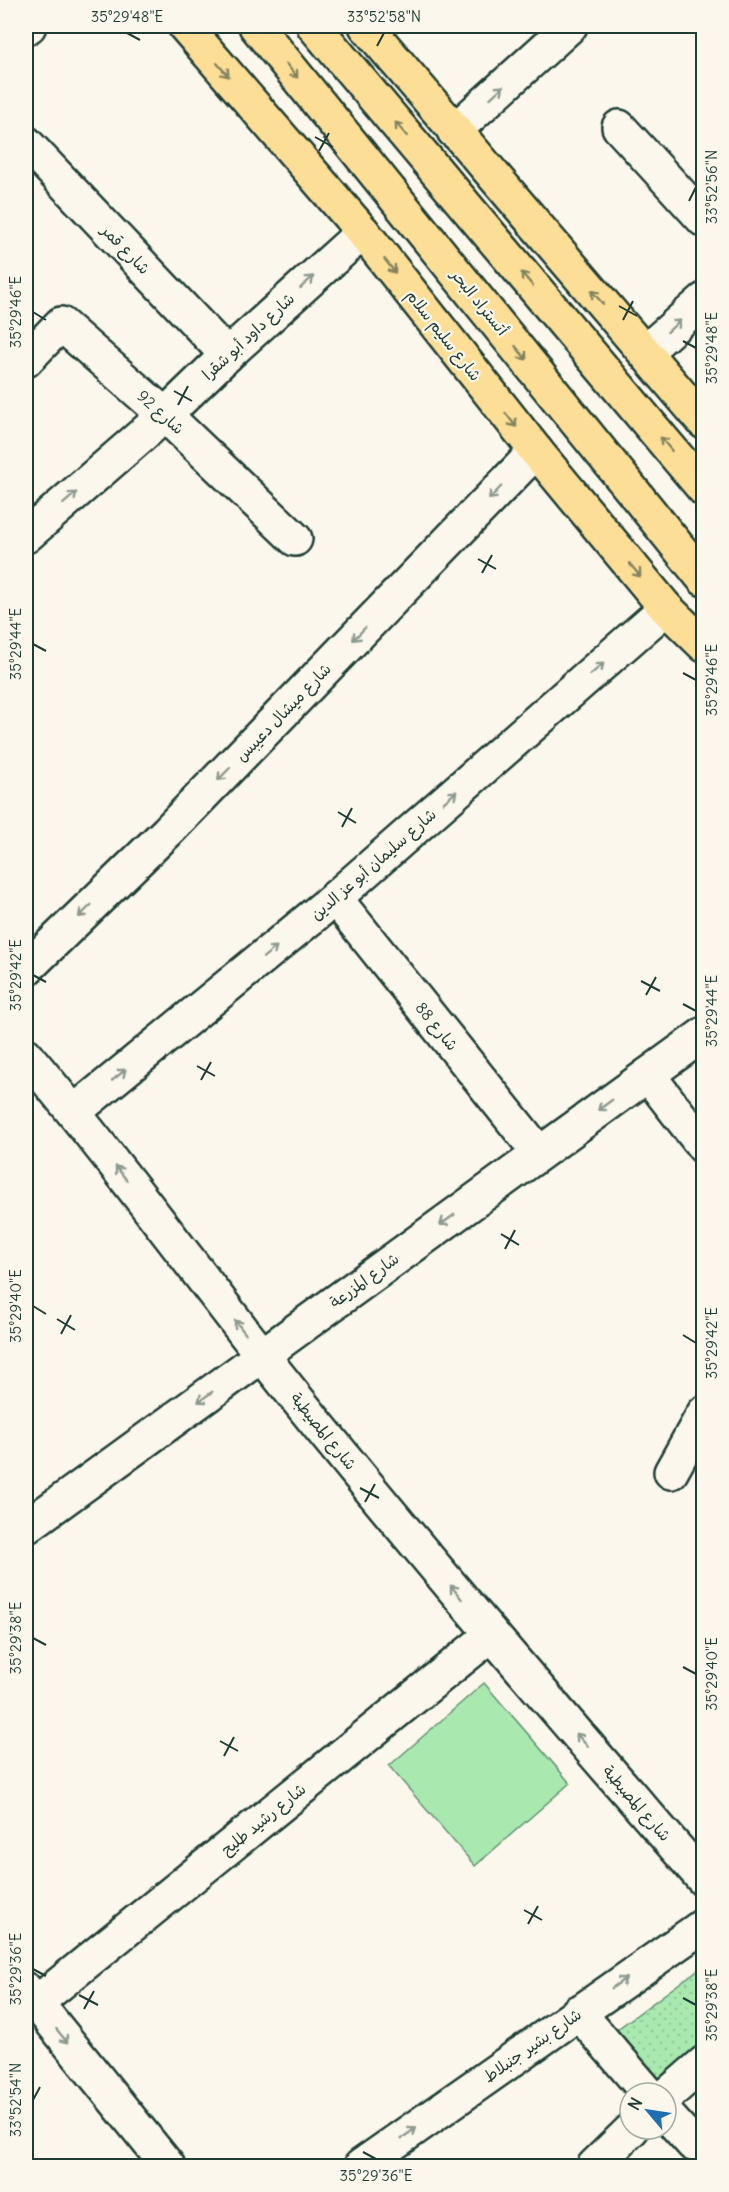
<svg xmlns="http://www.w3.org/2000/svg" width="729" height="2192" viewBox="0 0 729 2192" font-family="Delius,'Playpen Sans Arabic',sans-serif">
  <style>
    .grass { fill: url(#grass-dots); stroke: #649272; stroke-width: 1.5 }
    .garden { fill: #a9e8af; stroke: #649272; stroke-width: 1.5 }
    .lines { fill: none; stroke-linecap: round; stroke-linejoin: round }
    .minor-casing { stroke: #1f3d34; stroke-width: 38 }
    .major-casing { stroke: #1f3d34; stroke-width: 38 }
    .highway-casing { stroke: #1f3d34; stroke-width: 38 }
    .minor { stroke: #fbf7ec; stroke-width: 33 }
    .major { stroke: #fdde96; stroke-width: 33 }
    .highway { stroke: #fdde96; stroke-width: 33 }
    .oneway { stroke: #838560 }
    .oneway2 { stroke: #8d9a90 }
    .ticks { fill: none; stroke: #1f3d34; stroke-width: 2 }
    .labels { text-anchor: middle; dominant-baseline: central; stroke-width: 4.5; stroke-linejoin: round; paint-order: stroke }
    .street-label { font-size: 16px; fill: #1f3d34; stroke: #fbf7ec }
    .neatline { fill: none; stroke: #1f3d34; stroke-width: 2 }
    .ticks-label { font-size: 15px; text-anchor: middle; fill: #1f3d34 }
  </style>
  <defs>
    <pattern id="grass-dots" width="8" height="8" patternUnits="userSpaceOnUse" patternTransform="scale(1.5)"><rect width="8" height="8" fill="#a9e8af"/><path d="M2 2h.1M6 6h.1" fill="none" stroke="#91c897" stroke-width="1.8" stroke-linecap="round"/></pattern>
  </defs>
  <rect width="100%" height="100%" fill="#fbf7ec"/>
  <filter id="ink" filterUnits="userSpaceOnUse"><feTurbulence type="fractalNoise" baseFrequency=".0167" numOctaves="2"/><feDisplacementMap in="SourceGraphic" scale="12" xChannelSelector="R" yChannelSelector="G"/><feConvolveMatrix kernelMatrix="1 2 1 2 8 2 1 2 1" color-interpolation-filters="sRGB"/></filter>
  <g filter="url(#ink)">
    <path class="grass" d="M 703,1966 L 703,2044 L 647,2093 L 593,2047 Z"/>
    <path class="garden" d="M 484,1683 L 570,1783 L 475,1866 L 389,1766 Z"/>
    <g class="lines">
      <defs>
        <g id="minor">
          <path d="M 26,28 L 29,26"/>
          <path d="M 619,127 L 704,220"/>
          <path d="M 454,131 L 570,26"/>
          <path d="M 26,143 L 227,355"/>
          <path d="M 645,352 L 704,300"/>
          <path d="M 26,360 L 61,324 L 165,415 L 295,539"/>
          <path d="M 26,536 L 165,415 L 227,355 L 363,232"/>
          <path d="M 335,898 L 539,1153"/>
          <path d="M 26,969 L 167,832 L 536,451"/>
          <path d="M 26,1055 C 108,1152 183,1254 261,1354 C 404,1534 553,1707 704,1880"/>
          <path d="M 648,1075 L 704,1147"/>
          <path d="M 74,1112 L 335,898 L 666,608"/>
          <path d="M 671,1472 L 704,1413"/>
          <path d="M 26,1527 L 704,1034"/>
          <path d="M 26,1990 L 168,2166"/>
          <path d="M 36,2003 L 491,1635"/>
          <path d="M 578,2012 L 648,2093"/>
          <path d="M 666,2096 L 704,2063"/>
          <path d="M 666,2114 L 693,2144"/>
          <path d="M 361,2166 L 704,1925"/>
          <path d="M 594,2166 L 632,2129"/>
        </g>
        <g id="major">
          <path d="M 185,26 L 363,232 L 536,451 L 666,608 L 704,645"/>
          <path d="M 366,26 L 704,422"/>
        </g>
        <g id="highway">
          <path d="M 256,26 L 704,579"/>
          <path d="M 314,26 L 704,489"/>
        </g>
      </defs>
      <use href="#minor" class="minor-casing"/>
      <use href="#major" class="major-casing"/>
      <use href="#highway" class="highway-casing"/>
      <use href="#minor" class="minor"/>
      <use href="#major" class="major"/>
      <use href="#highway" class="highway"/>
    </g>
    <defs><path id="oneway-shaft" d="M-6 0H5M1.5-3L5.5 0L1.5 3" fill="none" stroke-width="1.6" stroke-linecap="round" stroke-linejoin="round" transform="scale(1.5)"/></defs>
    <g class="oneway">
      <use href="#oneway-shaft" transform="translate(223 70) rotate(49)"/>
      <use href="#oneway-shaft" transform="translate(292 71) rotate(51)"/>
      <use href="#oneway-shaft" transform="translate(401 129) rotate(-130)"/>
      <use href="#oneway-shaft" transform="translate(390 266) rotate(52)"/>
      <use href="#oneway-shaft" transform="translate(527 279) rotate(-130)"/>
      <use href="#oneway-shaft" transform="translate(597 297) rotate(-131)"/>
      <use href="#oneway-shaft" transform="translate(521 353) rotate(51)"/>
      <use href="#oneway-shaft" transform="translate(511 420) rotate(52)"/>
      <use href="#oneway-shaft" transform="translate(666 444) rotate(-130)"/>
      <use href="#oneway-shaft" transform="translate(635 570) rotate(50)"/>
    </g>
    <g class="oneway2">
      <use href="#oneway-shaft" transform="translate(497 92) rotate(-42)"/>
      <use href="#oneway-shaft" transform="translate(307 282) rotate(-42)"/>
      <use href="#oneway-shaft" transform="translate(674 326) rotate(-42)"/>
      <use href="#oneway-shaft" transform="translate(495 493) rotate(134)"/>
      <use href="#oneway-shaft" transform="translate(70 498) rotate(-41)"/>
      <use href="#oneway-shaft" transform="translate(359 634) rotate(134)"/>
      <use href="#oneway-shaft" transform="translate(597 669) rotate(-41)"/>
      <use href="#oneway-shaft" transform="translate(224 774) rotate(134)"/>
      <use href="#oneway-shaft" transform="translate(450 797) rotate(-41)"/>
      <use href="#oneway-shaft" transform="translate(85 911) rotate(136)"/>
      <use href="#oneway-shaft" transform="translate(270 952) rotate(-39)"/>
      <use href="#oneway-shaft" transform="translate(119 1075) rotate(-39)"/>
      <use href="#oneway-shaft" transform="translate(605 1105) rotate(144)"/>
      <use href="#oneway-shaft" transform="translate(121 1173) rotate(-128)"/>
      <use href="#oneway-shaft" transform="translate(447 1220) rotate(144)"/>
      <use href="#oneway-shaft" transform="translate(240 1327) rotate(-128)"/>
      <use href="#oneway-shaft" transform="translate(205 1397) rotate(144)"/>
      <use href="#oneway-shaft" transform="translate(456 1592) rotate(-129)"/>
      <use href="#oneway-shaft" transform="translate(582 1740) rotate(-131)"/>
      <use href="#oneway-shaft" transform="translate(619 1983) rotate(-35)"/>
      <use href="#oneway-shaft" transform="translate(62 2036) rotate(51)"/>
      <use href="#oneway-shaft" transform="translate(409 2133) rotate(-35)"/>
    </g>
  </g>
  <path class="ticks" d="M 127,33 L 140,40M 377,46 L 384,33M 315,137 L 333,147M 319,151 L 329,133M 689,201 L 696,187M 619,306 L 637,316M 33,312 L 46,320M 623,320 L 633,301M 683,341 L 696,348M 174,391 L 192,401M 178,405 L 188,386M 478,559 L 496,569M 482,573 L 492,555M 33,644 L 46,651M 683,673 L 696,680M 338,812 L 356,823M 342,827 L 352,808M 33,975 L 46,982M 641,981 L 660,991M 646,995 L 656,977M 683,1004 L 696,1011M 197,1066 L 215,1076M 201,1080 L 211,1062M 501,1234 L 519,1245M 505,1249 L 515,1230M 33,1306 L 46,1314M 57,1319 L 75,1330M 61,1334 L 71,1315M 683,1335 L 696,1343M 360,1488 L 379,1498M 365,1502 L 375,1484M 33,1638 L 46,1645M 683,1667 L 696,1674M 220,1741 L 238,1751M 224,1756 L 234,1737M 524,1910 L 542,1920M 528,1924 L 538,1906M 33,1969 L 46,1976M 79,1995 L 98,2005M 683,1998 L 696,2005M 84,2009 L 94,1991M 33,2100 L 40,2087M 363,2152 L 376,2159"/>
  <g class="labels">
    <g class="street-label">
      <text transform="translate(126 249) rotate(46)">شارع قمر</text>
      <text transform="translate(480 302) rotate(51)">أتستراد البحر</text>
      <text transform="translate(444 335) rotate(52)">شارع سليم سلام</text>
      <text transform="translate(248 336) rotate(-43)">شارع داود أبو شقرا</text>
      <text transform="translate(161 412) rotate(42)">شارع 92</text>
      <text transform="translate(283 712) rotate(-46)">شارع ميشال دعيبس</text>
      <text transform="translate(373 864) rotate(-41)">شارع سليمان أبو عز الدين</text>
      <text transform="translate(437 1026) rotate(51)">شارع 88</text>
      <text transform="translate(364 1280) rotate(-36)">شارع المزرعة</text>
      <text transform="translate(324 1431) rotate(51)">شارع المصيطبة</text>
      <text transform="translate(637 1803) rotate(49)">شارع المصيطبة</text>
      <text transform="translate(263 1819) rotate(-39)">شارع رشيد طليح</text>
      <text transform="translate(532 2045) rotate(-35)">شارع بشير جنبلاط</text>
    </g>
  </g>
  <rect width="729" height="2192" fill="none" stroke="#fbf7ec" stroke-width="66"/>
  <g transform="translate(648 2111) rotate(299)"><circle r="28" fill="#fbf7ec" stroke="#a3ada2" stroke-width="1.5"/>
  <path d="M0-4.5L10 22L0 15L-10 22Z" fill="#1f6fb2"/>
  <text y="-9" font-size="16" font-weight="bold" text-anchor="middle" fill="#1f3d34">N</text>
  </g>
  <rect x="33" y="33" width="663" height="2126" class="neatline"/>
  <g class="ticks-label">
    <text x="127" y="22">35°29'48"E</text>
    <text x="384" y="22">33°52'58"N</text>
    <text transform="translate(712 187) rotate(-90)" y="5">33°52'56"N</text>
    <text transform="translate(16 312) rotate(-90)" y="5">35°29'46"E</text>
    <text transform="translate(712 348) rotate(-90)" y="5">35°29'48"E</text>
    <text transform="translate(16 644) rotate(-90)" y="5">35°29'44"E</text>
    <text transform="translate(712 680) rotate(-90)" y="5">35°29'46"E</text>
    <text transform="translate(16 975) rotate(-90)" y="5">35°29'42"E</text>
    <text transform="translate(712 1011) rotate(-90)" y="5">35°29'44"E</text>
    <text transform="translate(16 1306) rotate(-90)" y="5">35°29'40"E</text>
    <text transform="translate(712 1343) rotate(-90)" y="5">35°29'42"E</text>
    <text transform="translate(16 1638) rotate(-90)" y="5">35°29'38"E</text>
    <text transform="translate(712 1674) rotate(-90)" y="5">35°29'40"E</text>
    <text transform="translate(16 1969) rotate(-90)" y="5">35°29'36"E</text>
    <text transform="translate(712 2005) rotate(-90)" y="5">35°29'38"E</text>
    <text transform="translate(16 2100) rotate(-90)" y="5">33°52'54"N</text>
    <text x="376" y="2181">35°29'36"E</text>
  </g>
</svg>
